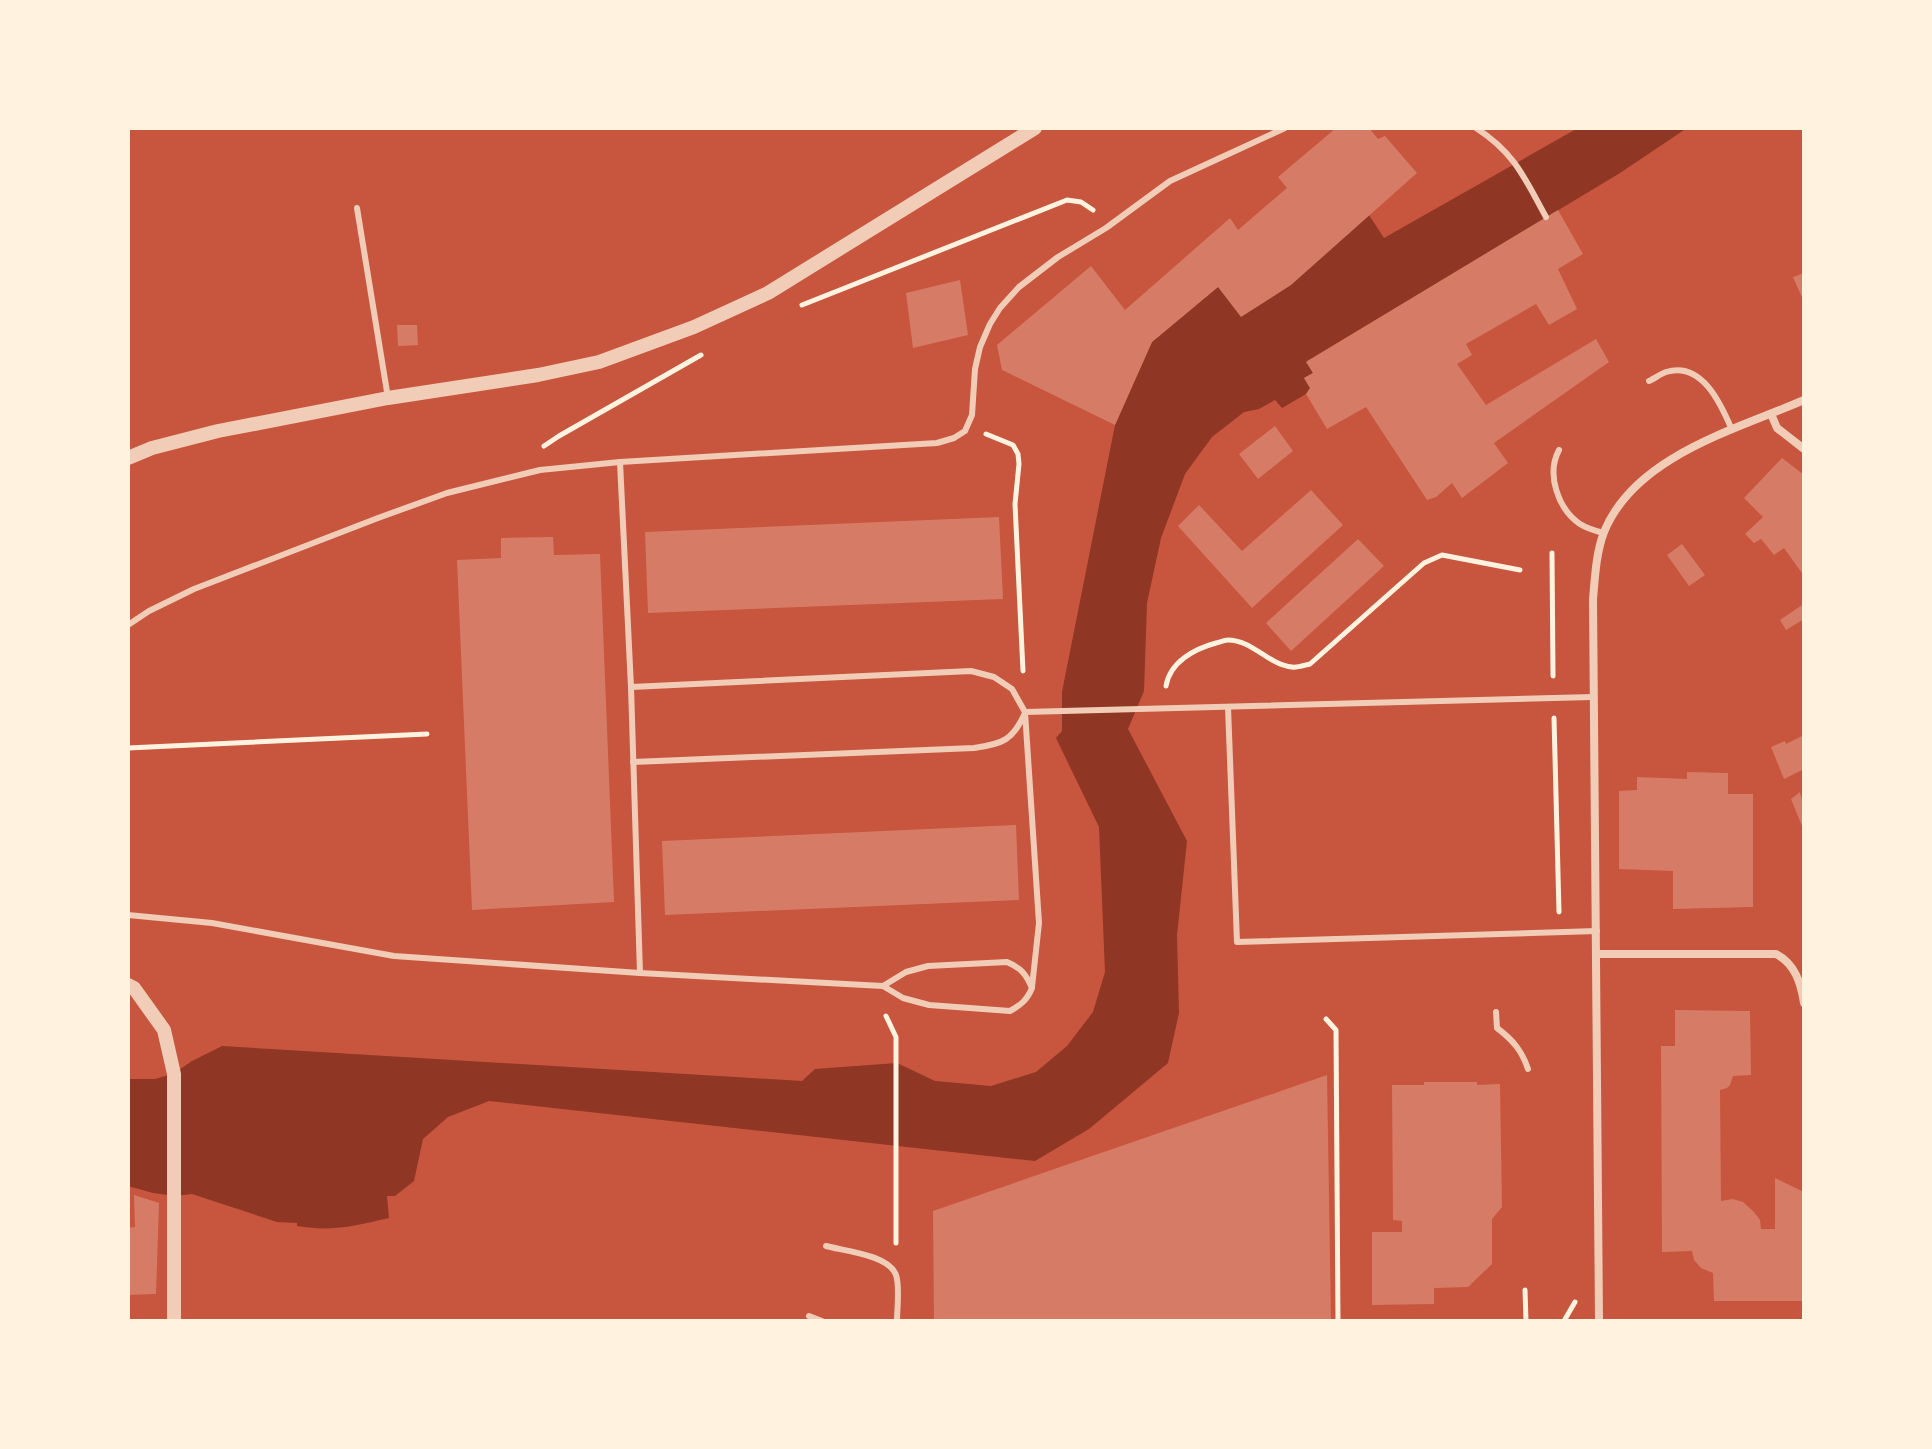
<svg xmlns="http://www.w3.org/2000/svg" width="1932" height="1449" viewBox="0 0 1932 1449" font-family="Ubuntu,sans-serif">
  <style>
    .water { fill: #8f3625 }
    .building { fill: #d67c66 }
    .lines { fill: none; stroke-linecap: round; stroke-linejoin: round }
    .path { stroke: #fff3e0; stroke-width: 5 }
    .service { stroke: #f1ccb7; stroke-width: 6 }
    .minor { stroke: #f1ccb7; stroke-width: 8 }
    .tertiary { stroke: #f1ccb7; stroke-width: 14 }
  </style>
  <rect width="100%" height="100%" fill="#c8553d"/>
  <path class="water" d="M 1578,128 L 1687,128 L 1620,173 L 1307,361 L 1313,373 L 1304,378 L 1310,388 L 1306,394 L 1282,408 L 1275,400 L 1259,409 L 1244,412 L 1212,437 L 1185,474 L 1161,538 L 1147,603 L 1144,691 L 1128,729 L 1187,841 L 1177,935 L 1179,1013 L 1168,1063 L 1089,1129 L 1035,1161 L 489,1101 L 448,1117 L 423,1139 L 414,1181 L 395,1196 L 387,1196 L 389,1218 C 355,1226 331,1232 297,1226 L 297,1223 L 277,1222 L 192,1194 L 175,1196 L 153,1193 L 128,1186 L 128,1079 L 155,1079 L 173,1074 L 192,1061 L 222,1046 L 802,1081 L 815,1069 L 897,1063 L 935,1081 L 991,1086 L 1036,1072 L 1067,1046 L 1093,1012 L 1105,972 L 1099,827 L 1056,738 L 1062,731 L 1062,692 L 1115,425 L 1152,342 L 1218,287 L 1369,215 L 1384,238 Z"/>
  <g class="building">
    <path d="M 1336,128 L 1369,128 L 1378,139 L 1385,136 L 1417,173 L 1291,285 L 1241,317 L 1218,287 L 1152,342 L 1115,425 L 1002,370 L 997,345 L 1091,266 L 1125,310 L 1230,218 L 1238,230 L 1287,188 L 1278,177 Z"/>
    <path d="M 1558,210 L 1583,254 L 1558,269 L 1577,309 L 1549,325 L 1536,304 L 1466,344 L 1472,355 L 1457,364 L 1486,405 L 1596,339 L 1609,362 L 1494,443 L 1508,463 L 1462,498 L 1452,483 L 1436,497 L 1427,500 L 1366,407 L 1327,429 L 1306,394 L 1310,388 L 1304,378 L 1313,373 L 1306,362 Z"/>
    <path d="M 1804,273 L 1804,302 L 1793,277 Z"/>
    <path d="M 960,280 L 968,335 L 913,348 L 906,293 Z"/>
    <path d="M 397,325 L 417,325 L 418,345 L 398,346 Z"/>
    <path d="M 1275,426 L 1293,451 L 1258,479 L 1239,454 Z"/>
    <path d="M 1782,458 L 1804,475 L 1804,576 L 1784,548 L 1774,555 L 1761,539 L 1754,543 L 1745,534 L 1763,517 L 1744,498 Z"/>
    <path d="M 1311,490 L 1343,525 L 1252,608 L 1178,526 L 1199,505 L 1242,551 Z"/>
    <path d="M 999,517 L 1003,599 L 648,613 L 645,532 Z"/>
    <path d="M 553,537 L 554,555 L 600,554 L 614,902 L 472,910 L 457,560 L 501,558 L 501,538 Z"/>
    <path d="M 1358,539 L 1384,566 L 1291,651 L 1266,623 Z"/>
    <path d="M 1682,544 L 1705,575 L 1689,586 L 1667,555 Z"/>
    <path d="M 1802,605 L 1804,609 L 1804,619 L 1786,630 L 1780,620 Z"/>
    <path d="M 1804,735 L 1804,769 L 1784,779 L 1771,747 L 1785,741 L 1786,744 Z"/>
    <path d="M 1687,772 L 1728,773 L 1728,794 L 1753,794 L 1753,907 L 1673,909 L 1673,871 L 1619,869 L 1619,791 L 1637,790 L 1637,777 L 1687,779 Z"/>
    <path d="M 1800,792 L 1802,800 L 1804,799 L 1804,831 L 1791,799 Z"/>
    <path d="M 1016,825 L 1019,900 L 665,915 L 662,841 Z"/>
    <path d="M 1675,1010 L 1750,1011 L 1751,1075 L 1733,1076 L 1730,1085 L 1727,1088 L 1720,1090 L 1721,1201 L 1733,1199 L 1743,1202 L 1754,1212 L 1760,1220 L 1761,1229 L 1775,1229 L 1775,1178 L 1804,1192 L 1804,1301 L 1714,1301 L 1713,1273 L 1701,1268 L 1694,1260 L 1692,1251 L 1662,1252 L 1661,1046 L 1675,1046 Z"/>
    <path d="M 1327,1075 L 1331,1321 L 934,1321 L 933,1211 Z"/>
    <path d="M 1424,1082 L 1477,1082 L 1477,1085 L 1500,1084 L 1502,1207 L 1492,1219 L 1492,1264 L 1468,1287 L 1434,1288 L 1434,1304 L 1372,1305 L 1372,1232 L 1402,1232 L 1402,1221 L 1393,1220 L 1392,1085 L 1424,1085 Z"/>
    <path d="M 134,1195 L 159,1203 L 156,1294 L 128,1295 L 128,1228 L 135,1227 Z"/>
  </g>
  <g class="lines">
    <g class="path">
      <path d="M 802,305 L 1067,200 L 1081,202 L 1093,210"/>
      <path d="M 986,434 L 1013,445 L 1018,454 L 1019,464 L 1015,504 L 1023,671"/>
      <path d="M 544,446 L 559,436 L 701,355"/>
      <path d="M 1552,553 L 1553,676"/>
      <path d="M 1166,686 C 1170,662 1194,649 1216,643 C 1220,642 1224,640 1228,640 C 1252,640 1269,665 1292,667 C 1297,668 1305,665 1310,664 L 1424,563 L 1442,555 L 1520,570"/>
      <path d="M 1554,718 L 1559,912"/>
      <path d="M 128,748 L 427,734"/>
      <path d="M 886,1016 L 896,1037 L 896,1243"/>
      <path d="M 1326,1019 L 1336,1030 L 1338,1321"/>
      <path d="M 1525,1290 L 1526,1321"/>
      <path d="M 1564,1321 L 1575,1302"/>
    </g>
    <g class="service">
      <path d="M 1476,128 C 1515,153 1525,179 1546,217"/>
      <path d="M 357,208 L 388,398"/>
      <path d="M 1649,381 C 1654,379 1660,374 1666,372 C 1702,361 1721,404 1732,430"/>
      <path d="M 1559,450 C 1546,474 1558,509 1580,524 C 1586,528 1596,531 1603,533"/>
      <path d="M 620,462 L 631,687 L 640,973"/>
      <path d="M 128,625 L 149,611 L 194,589 L 378,518 L 447,493 L 540,470 L 620,462 L 937,443 L 954,438 L 965,431 L 972,415 L 975,369 L 980,347 L 990,324 L 1000,308 L 1019,287 L 1058,257 L 1106,228 L 1170,181 L 1285,128"/>
      <path d="M 631,687 L 971,671 L 994,677 L 1012,689 L 1025,712 L 1039,923 L 1032,987"/>
      <path d="M 1228,707 L 1237,942 L 1597,931"/>
      <path d="M 1025,712 L 1593,697"/>
      <path d="M 633,762 L 974,748 C 1003,744 1013,740 1025,713"/>
      <path d="M 128,915 L 212,923 L 394,956 L 640,973 L 883,986 L 903,998 L 929,1005 L 1010,1011 C 1021,1005 1027,1000 1032,988 C 1026,974 1021,968 1007,962 L 928,966 L 906,972 L 883,986"/>
      <path d="M 1496,1012 L 1497,1028 C 1513,1040 1522,1051 1528,1069"/>
      <path d="M 826,1246 C 845,1251 889,1255 896,1275 C 900,1286 897,1309 897,1321"/>
      <path d="M 809,1316 L 822,1321"/>
    </g>
    <g class="minor">
      <path d="M 1771,414 L 1777,428 L 1804,449"/>
      <path d="M 1597,954 L 1776,954 C 1795,964 1801,983 1804,1003"/>
      <path d="M 1599,1321 L 1593,599 C 1595,577 1596,553 1604,532 C 1635,456 1735,430 1804,400"/>
    </g>
    <g class="tertiary">
      <path d="M 128,458 L 152,448 L 218,431 L 388,398 L 538,375 L 599,362 L 694,327 L 768,293 L 1035,128"/>
      <path d="M 128,985 L 134,988 L 164,1030 L 174,1074 L 174,1321"/>
    </g>
  </g>
  <rect width="1932" height="1449" fill="none" stroke="#fff3e0" stroke-width="260"/>
</svg>
